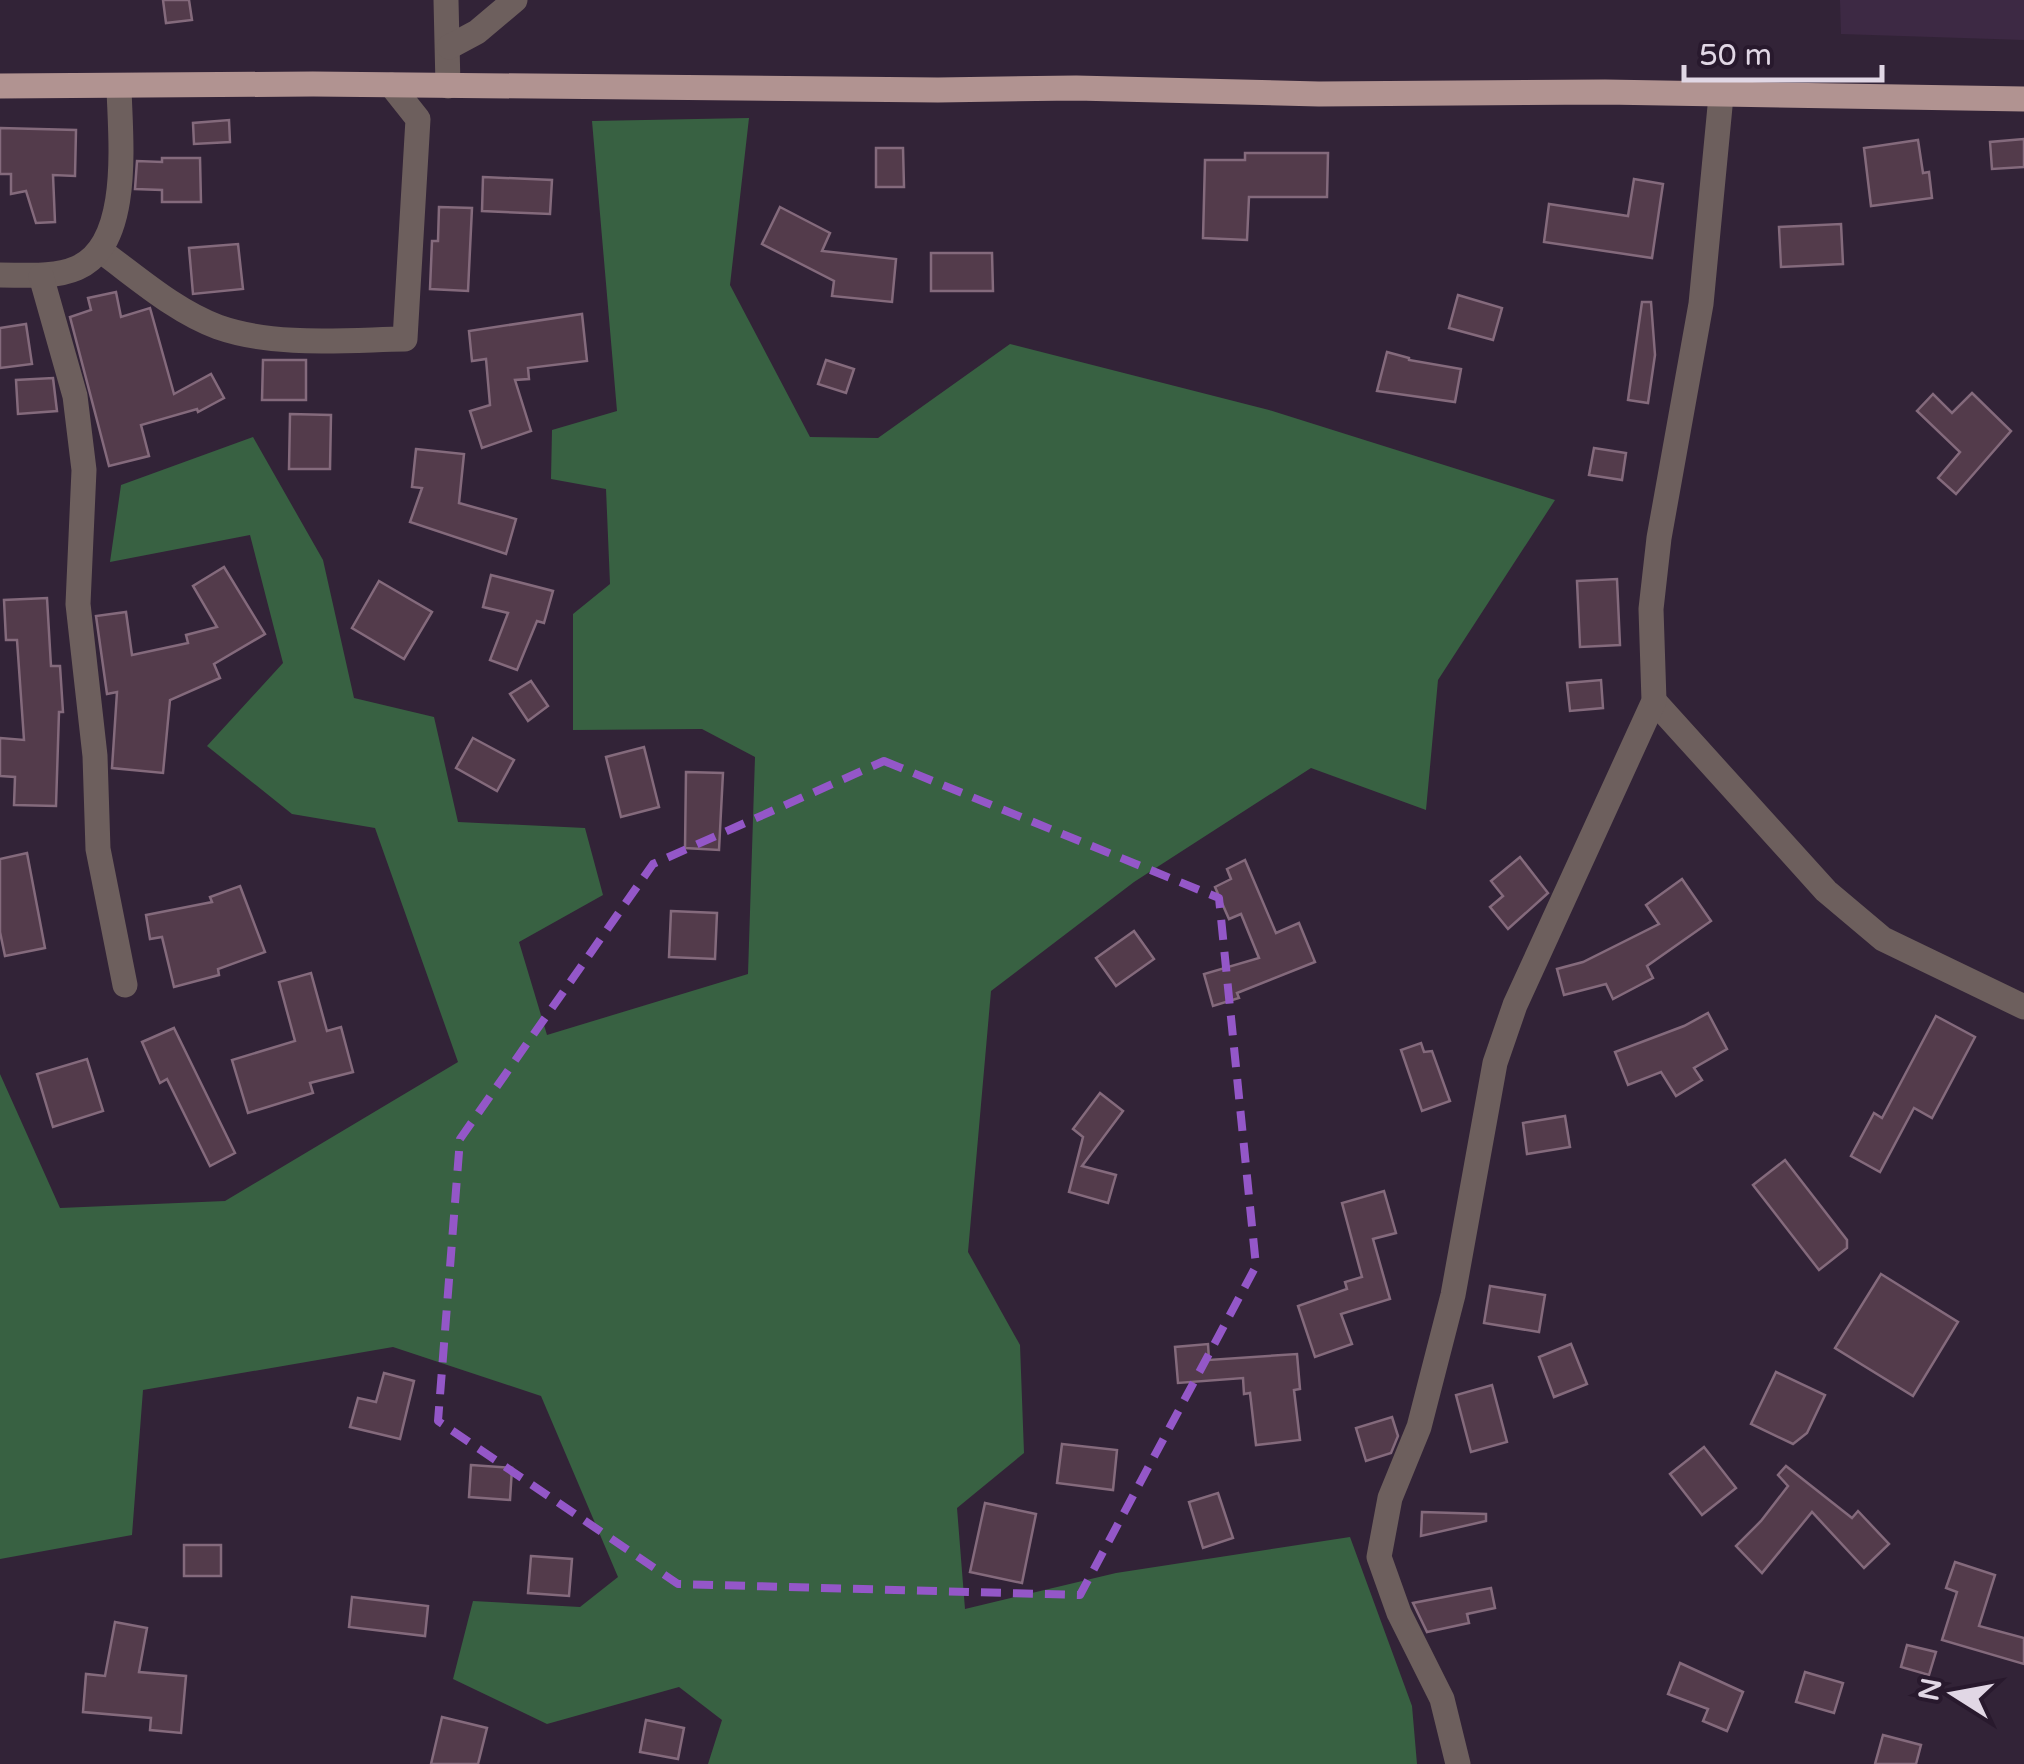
<svg xmlns="http://www.w3.org/2000/svg" width="2024" height="1764" viewBox="0 0 2024 1764" font-family="'Varela Round',sans-serif">
  <style>
    .built { fill: #3d2944 }
    .forest { fill: #386142 }
    .building { fill: #533b4b; stroke: #846a7c; stroke-width: 2.5 }
    .lines { fill: none; stroke-linecap: round; stroke-linejoin: round }
    .minor { stroke: #6d5f5d; stroke-width: 25 }
    .major { stroke: #b19391; stroke-width: 25 }
    .marked { fill: none; stroke: #9457c8; stroke-width: 8; stroke-dasharray: 20 12; stroke-linejoin: round }
  </style>
  <rect width="100%" height="100%" fill="#322337"/>
  <path class="built" d="M 1840,0 L 2024,0 L 2024,40 L 1841,34 Z"/>
  <path class="forest" d="M 749,118 L 730,285 L 810,437 L 878,438 L 1010,344 L 1269,410 L 1555,500 L 1438,680 L 1426,810 L 1311,768 L 1134,882 L 991,991 L 968,1252 L 1020,1345 L 1024,1453 L 957,1508 L 965,1609 L 1116,1573 L 1350,1537 L 1412,1706 L 1417,1764 L 708,1764 L 722,1720 L 679,1687 L 547,1724 L 453,1679 L 473,1601 L 580,1607 L 618,1577 L 541,1396 L 393,1347 L 143,1390 L 132,1535 L 0,1559 L 0,1074 L 60,1208 L 225,1201 L 458,1062 L 375,828 L 292,814 L 207,746 L 283,663 L 250,535 L 110,562 L 121,485 L 253,437 L 323,560 L 354,698 L 434,717 L 458,822 L 585,828 L 603,895 L 519,942 L 547,1035 L 748,974 L 755,757 L 702,729 L 573,730 L 573,614 L 610,584 L 606,489 L 551,479 L 552,430 L 617,411 L 592,121 Z"/>
  <g class="building">
    <path d="M 163,0 L 189,0 L 192,20 L 166,23 Z"/>
    <path d="M 229,120 L 230,142 L 194,144 L 193,123 Z"/>
    <path d="M 0,128 L 76,130 L 75,176 L 53,175 L 55,222 L 36,223 L 26,191 L 11,194 L 11,174 L 0,174 Z"/>
    <path d="M 2024,139 L 2024,167 L 1992,169 L 1990,142 Z"/>
    <path d="M 1918,140 L 1923,173 L 1929,172 L 1932,198 L 1871,206 L 1864,148 Z"/>
    <path d="M 876,148 L 903,148 L 904,187 L 876,187 Z"/>
    <path d="M 1245,153 L 1328,153 L 1327,197 L 1249,197 L 1247,240 L 1203,238 L 1205,160 L 1245,160 Z"/>
    <path d="M 162,158 L 200,158 L 201,202 L 162,202 L 162,190 L 135,189 L 137,161 L 162,162 Z"/>
    <path d="M 483,177 L 552,180 L 550,214 L 482,211 Z"/>
    <path d="M 1634,179 L 1663,184 L 1652,258 L 1544,242 L 1549,204 L 1628,216 Z"/>
    <path d="M 439,207 L 472,208 L 468,291 L 430,289 L 432,241 L 438,241 Z"/>
    <path d="M 780,207 L 830,233 L 822,251 L 896,259 L 892,302 L 832,296 L 834,281 L 762,244 Z"/>
    <path d="M 1841,224 L 1843,264 L 1781,267 L 1779,227 Z"/>
    <path d="M 238,244 L 243,289 L 193,294 L 189,248 Z"/>
    <path d="M 931,253 L 992,253 L 993,291 L 931,291 Z"/>
    <path d="M 116,292 L 121,317 L 150,308 L 174,394 L 211,374 L 224,398 L 198,412 L 197,409 L 141,425 L 149,456 L 109,466 L 70,317 L 91,310 L 88,298 Z"/>
    <path d="M 1458,295 L 1502,308 L 1493,340 L 1449,328 Z"/>
    <path d="M 1642,302 L 1651,302 L 1655,355 L 1648,403 L 1628,400 Z"/>
    <path d="M 582,314 L 587,361 L 528,368 L 529,379 L 515,380 L 531,431 L 482,448 L 470,411 L 490,405 L 486,359 L 472,361 L 469,331 Z"/>
    <path d="M 26,324 L 32,364 L 0,368 L 0,328 Z"/>
    <path d="M 1387,352 L 1409,358 L 1409,360 L 1461,369 L 1455,402 L 1377,391 Z"/>
    <path d="M 263,360 L 306,360 L 306,400 L 262,400 Z"/>
    <path d="M 826,360 L 854,369 L 846,393 L 818,384 Z"/>
    <path d="M 53,378 L 57,411 L 18,414 L 16,380 Z"/>
    <path d="M 1972,393 L 2011,431 L 1956,494 L 1938,478 L 1960,452 L 1917,411 L 1933,394 L 1952,413 Z"/>
    <path d="M 290,414 L 331,415 L 330,469 L 289,469 Z"/>
    <path d="M 1594,448 L 1626,453 L 1622,480 L 1589,475 Z"/>
    <path d="M 416,449 L 464,454 L 459,503 L 516,519 L 506,554 L 410,522 L 422,488 L 412,487 Z"/>
    <path d="M 224,567 L 265,634 L 214,664 L 220,678 L 170,700 L 163,773 L 112,768 L 117,692 L 107,694 L 96,616 L 126,612 L 132,655 L 188,643 L 186,635 L 217,627 L 193,586 Z"/>
    <path d="M 491,575 L 553,591 L 544,623 L 537,621 L 517,670 L 490,660 L 508,613 L 483,607 Z"/>
    <path d="M 1617,579 L 1620,645 L 1580,647 L 1577,581 Z"/>
    <path d="M 379,581 L 432,612 L 404,659 L 352,628 Z"/>
    <path d="M 47,598 L 51,666 L 60,666 L 63,712 L 59,712 L 56,806 L 14,805 L 15,777 L 0,776 L 0,738 L 24,740 L 17,640 L 6,640 L 4,600 Z"/>
    <path d="M 1601,680 L 1603,708 L 1570,711 L 1567,683 Z"/>
    <path d="M 531,681 L 548,706 L 528,721 L 510,694 Z"/>
    <path d="M 473,738 L 514,760 L 497,791 L 456,768 Z"/>
    <path d="M 644,747 L 659,807 L 621,817 L 606,757 Z"/>
    <path d="M 686,772 L 723,773 L 719,850 L 685,848 Z"/>
    <path d="M 27,853 L 45,948 L 5,956 L 0,932 L 0,859 Z"/>
    <path d="M 1520,857 L 1548,893 L 1508,929 L 1490,907 L 1503,896 L 1491,881 Z"/>
    <path d="M 1245,860 L 1276,933 L 1299,923 L 1315,962 L 1237,993 L 1239,998 L 1213,1006 L 1204,974 L 1259,958 L 1241,914 L 1229,919 L 1215,887 L 1231,879 L 1227,869 Z"/>
    <path d="M 1682,879 L 1711,921 L 1647,966 L 1653,978 L 1613,999 L 1606,984 L 1564,995 L 1557,969 L 1583,962 L 1659,924 L 1646,905 Z"/>
    <path d="M 240,886 L 265,952 L 218,969 L 219,975 L 174,987 L 162,937 L 150,939 L 146,915 L 212,902 L 210,897 Z"/>
    <path d="M 671,911 L 717,913 L 715,959 L 669,957 Z"/>
    <path d="M 1134,931 L 1154,959 L 1116,986 L 1096,958 Z"/>
    <path d="M 311,973 L 327,1031 L 341,1027 L 353,1072 L 310,1083 L 313,1093 L 248,1113 L 232,1060 L 295,1041 L 279,982 Z"/>
    <path d="M 1708,1013 L 1727,1049 L 1694,1068 L 1702,1080 L 1676,1096 L 1661,1072 L 1628,1085 L 1615,1052 L 1684,1026 Z"/>
    <path d="M 1936,1016 L 1975,1037 L 1932,1118 L 1914,1108 L 1880,1172 L 1851,1156 L 1874,1113 L 1882,1118 Z"/>
    <path d="M 174,1028 L 235,1153 L 210,1166 L 167,1079 L 160,1083 L 142,1042 Z"/>
    <path d="M 1421,1043 L 1424,1052 L 1432,1051 L 1450,1101 L 1422,1111 L 1401,1050 Z"/>
    <path d="M 87,1059 L 103,1111 L 53,1127 L 37,1074 Z"/>
    <path d="M 1100,1093 L 1123,1111 L 1082,1166 L 1116,1175 L 1108,1203 L 1069,1192 L 1083,1137 L 1073,1129 Z"/>
    <path d="M 1565,1116 L 1570,1147 L 1527,1154 L 1523,1123 Z"/>
    <path d="M 1785,1160 L 1847,1240 L 1847,1248 L 1819,1270 L 1753,1185 Z"/>
    <path d="M 1384,1191 L 1396,1233 L 1373,1239 L 1390,1299 L 1341,1314 L 1352,1344 L 1315,1357 L 1298,1306 L 1347,1289 L 1345,1282 L 1362,1277 L 1342,1203 Z"/>
    <path d="M 1881,1274 L 1958,1322 L 1913,1396 L 1835,1348 Z"/>
    <path d="M 1490,1286 L 1545,1295 L 1539,1332 L 1484,1323 Z"/>
    <path d="M 1208,1344 L 1209,1360 L 1297,1354 L 1300,1389 L 1294,1390 L 1300,1440 L 1256,1445 L 1250,1393 L 1244,1394 L 1243,1378 L 1178,1383 L 1175,1347 Z"/>
    <path d="M 1571,1344 L 1587,1384 L 1554,1397 L 1539,1357 Z"/>
    <path d="M 1776,1372 L 1825,1395 L 1807,1433 L 1793,1444 L 1751,1424 Z"/>
    <path d="M 384,1373 L 414,1381 L 400,1439 L 350,1427 L 358,1398 L 376,1402 Z"/>
    <path d="M 1492,1385 L 1507,1442 L 1471,1452 L 1456,1395 Z"/>
    <path d="M 1392,1417 L 1398,1436 L 1391,1453 L 1366,1461 L 1356,1428 Z"/>
    <path d="M 1062,1444 L 1117,1450 L 1113,1490 L 1057,1483 Z"/>
    <path d="M 1704,1447 L 1736,1488 L 1702,1515 L 1670,1474 Z"/>
    <path d="M 471,1465 L 512,1468 L 510,1500 L 469,1497 Z"/>
    <path d="M 1786,1466 L 1852,1518 L 1858,1511 L 1889,1544 L 1864,1568 L 1812,1512 L 1762,1573 L 1736,1546 L 1761,1521 L 1788,1486 L 1778,1475 Z"/>
    <path d="M 1218,1493 L 1233,1538 L 1203,1548 L 1189,1502 Z"/>
    <path d="M 985,1503 L 1036,1514 L 1022,1583 L 970,1572 Z"/>
    <path d="M 1422,1512 L 1486,1514 L 1486,1521 L 1421,1536 Z"/>
    <rect x="184" y="1545" width="37" height="31"/>
    <path d="M 531,1556 L 572,1559 L 569,1596 L 528,1593 Z"/>
    <path d="M 1955,1562 L 1995,1575 L 1979,1626 L 2024,1638 L 2024,1664 L 1942,1640 L 1957,1592 L 1946,1588 Z"/>
    <path d="M 1491,1588 L 1495,1608 L 1467,1614 L 1469,1623 L 1427,1632 L 1413,1603 Z"/>
    <path d="M 352,1597 L 428,1606 L 425,1636 L 349,1627 Z"/>
    <path d="M 115,1622 L 147,1628 L 139,1672 L 186,1676 L 181,1733 L 150,1730 L 151,1718 L 83,1712 L 86,1674 L 105,1676 Z"/>
    <path d="M 1907,1645 L 1936,1652 L 1929,1675 L 1901,1667 Z"/>
    <path d="M 1680,1663 L 1743,1692 L 1727,1731 L 1703,1721 L 1708,1709 L 1668,1694 Z"/>
    <path d="M 1805,1672 L 1843,1683 L 1834,1713 L 1796,1702 Z"/>
    <path d="M 442,1717 L 487,1728 L 478,1764 L 431,1764 Z"/>
    <path d="M 646,1720 L 684,1728 L 678,1759 L 640,1752 Z"/>
    <path d="M 1883,1735 L 1921,1745 L 1916,1764 L 1875,1764 Z"/>
  </g>
  <g class="lines">
    <g class="minor">
      <path d="M 446,0 L 448,86"/>
      <path d="M 449,47 L 477,32 L 515,0"/>
      <path d="M 101,251 C 138,278 175,311 218,327 C 275,347 345,340 405,339 L 418,119 L 391,85"/>
      <path d="M 0,275 C 25,275 54,278 77,268 C 133,244 120,136 119,87"/>
      <path d="M 41,276 L 75,396 L 84,470 L 78,604 L 95,756 L 98,849 L 125,985"/>
      <path d="M 1654,701 L 1826,891 L 1883,939 L 2024,1007"/>
      <path d="M 1458,1764 L 1442,1699 L 1399,1613 L 1379,1557 L 1390,1498 L 1419,1427 L 1453,1295 L 1495,1063 L 1515,1005 L 1654,701 L 1651,609 L 1659,538 L 1701,304 L 1721,96"/>
    </g>
    <path class="major" d="M 0,86 L 313,84 L 938,90 L 1076,88 L 1319,94 L 1605,92 L 2024,99"/>
  </g>
  <path class="marked" d="M 884,761 L 1219,898 L 1256,1266 L 1080,1595 L 678,1584 L 438,1421 L 460,1139 L 653,864 Z"/>
  <g transform="translate(1954 1694) rotate(281)" stroke="#28192d" stroke-width="8" paint-order="stroke">
  <path d="M0-8L18 38L0 25L-18 38Z" fill="#e1d7e5"/>
  <text y="-15" font-size="28" font-weight="bold" text-anchor="middle" fill="#e1d7e5">N</text>
  </g>
  <path d="M1684 65v15h198v-15" fill="none" stroke="#e1d7e5" stroke-width="5"/>
  <text x="1699" y="65" font-size="30" fill="#e1d7e5" stroke="#28192d" stroke-width="8" paint-order="stroke">50 m</text>
</svg>
